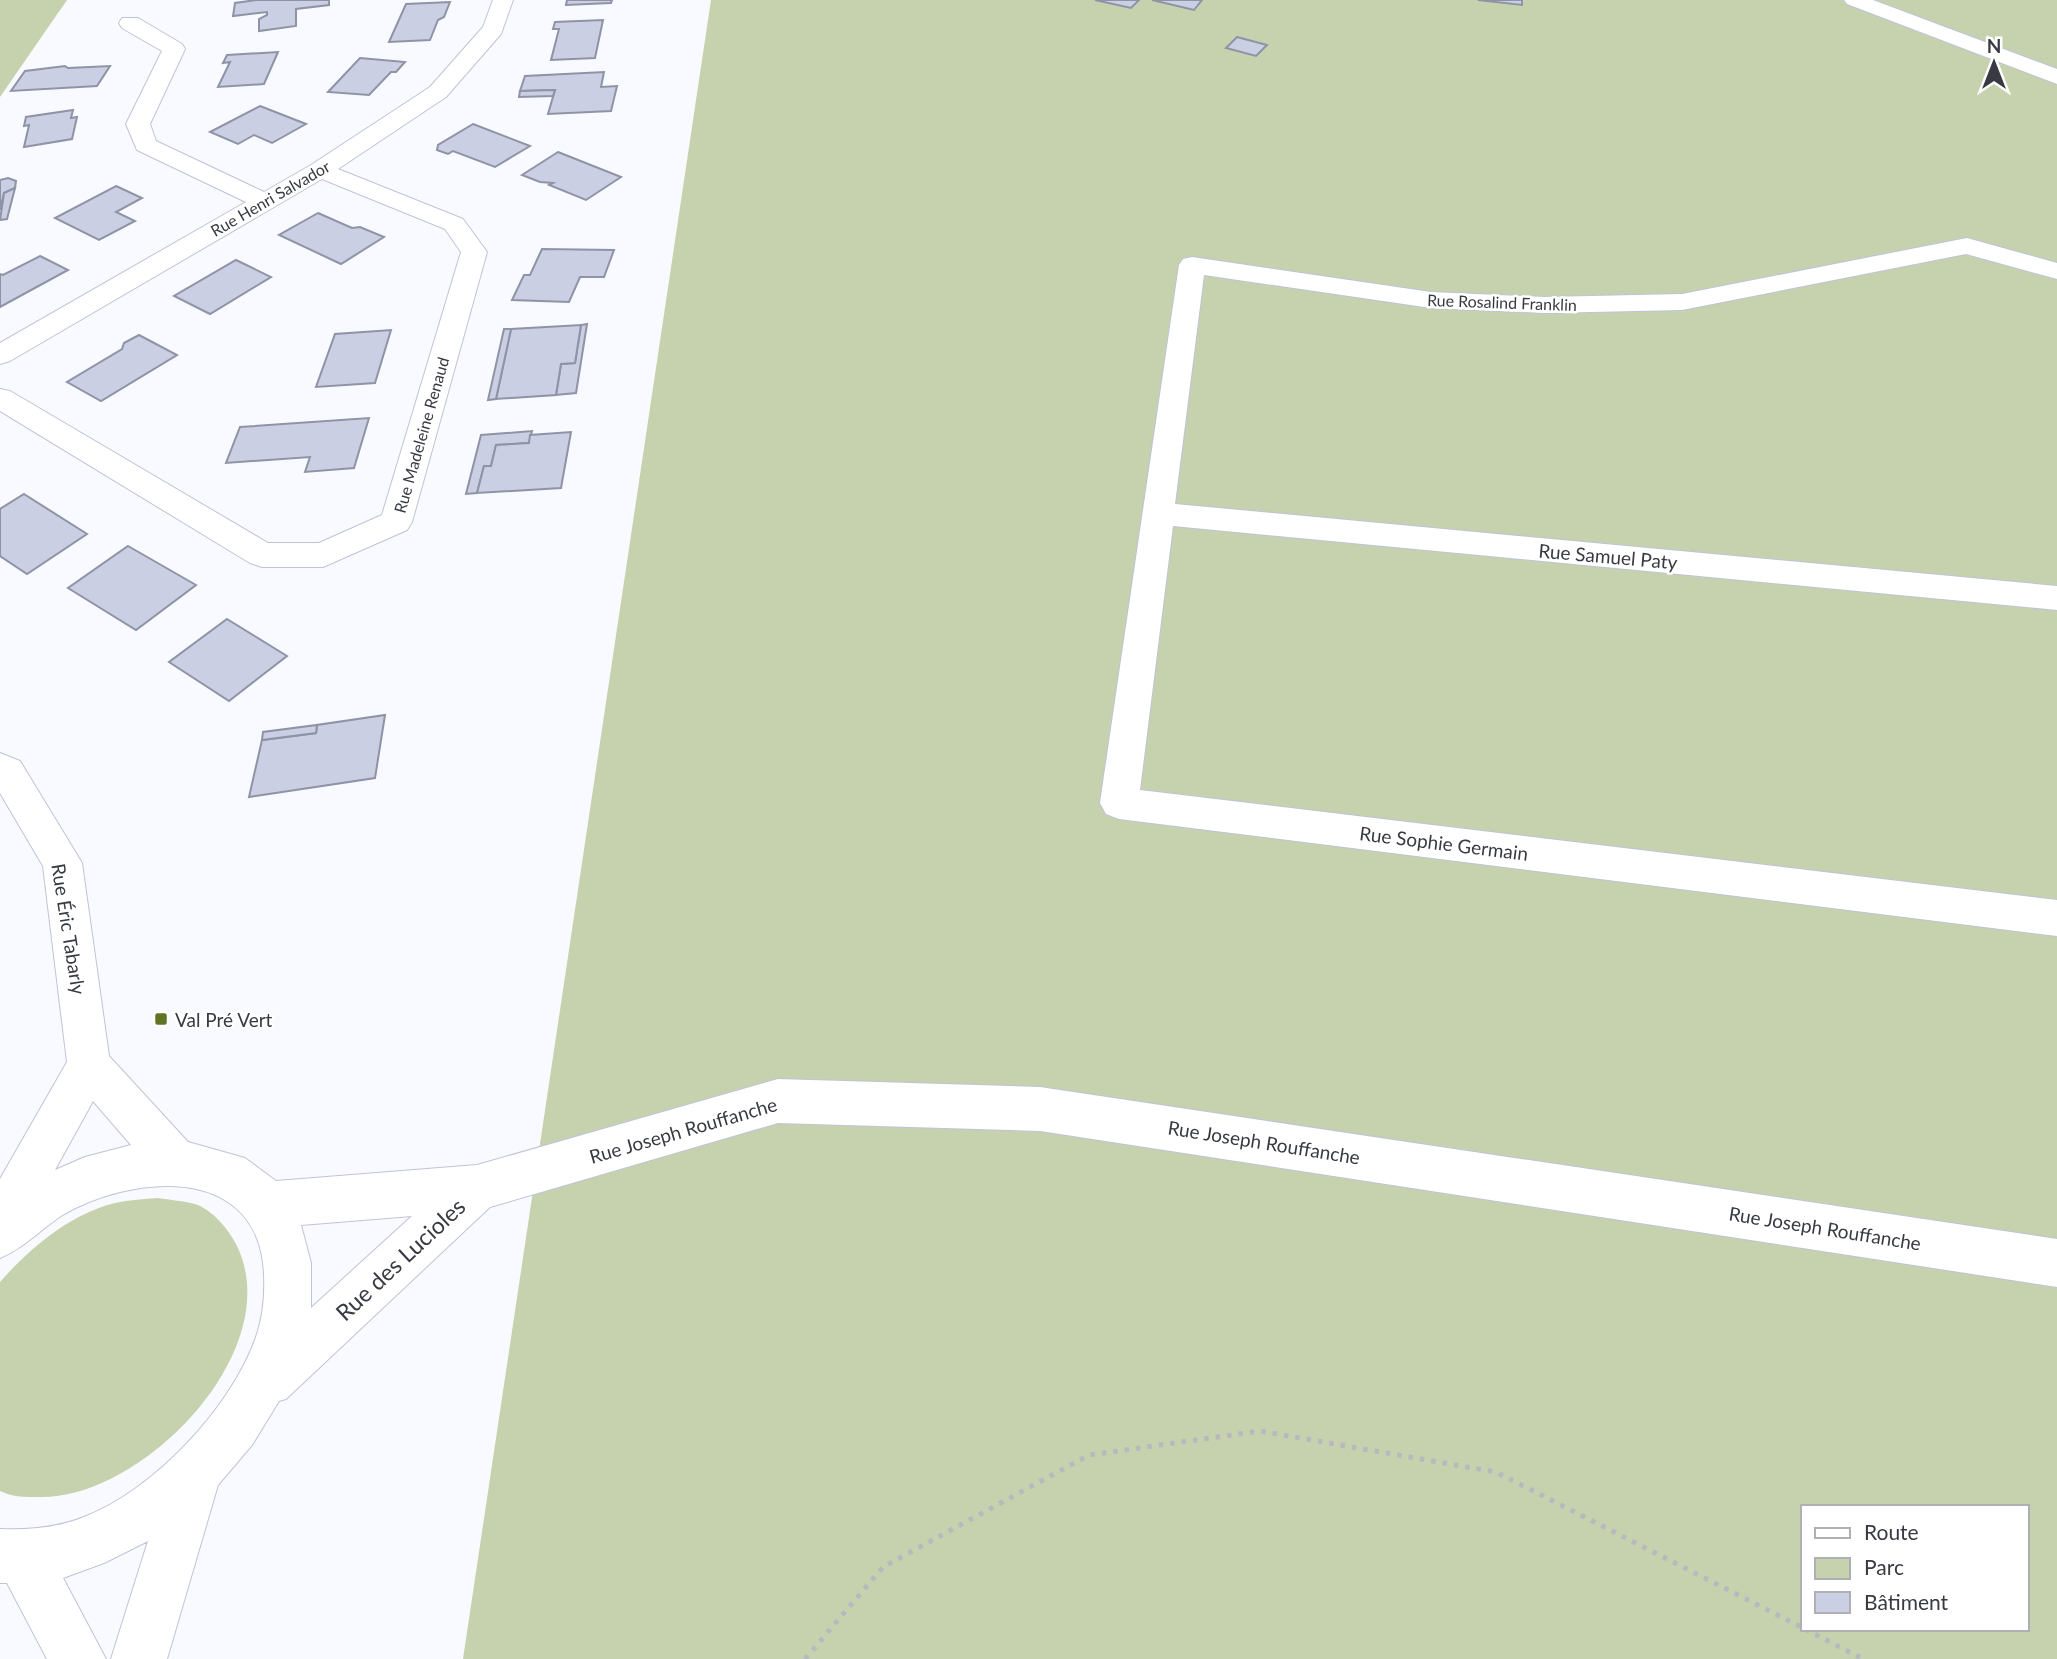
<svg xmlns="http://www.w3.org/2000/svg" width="2057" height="1659" viewBox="0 0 2057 1659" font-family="Lato,sans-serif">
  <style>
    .green { fill: #c6d2ae; fill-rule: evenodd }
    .building { fill: #cbcfe4; stroke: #8f93a6; stroke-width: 2 }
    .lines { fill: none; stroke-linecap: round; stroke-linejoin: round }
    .minor-casing { stroke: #bfc3d8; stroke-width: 2 }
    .path { stroke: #b7b9bf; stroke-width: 5; stroke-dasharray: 4.5 7; stroke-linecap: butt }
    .minor { fill: #fff; fill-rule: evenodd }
    .poi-dot { fill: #607423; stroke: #fff; stroke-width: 2.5 }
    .labels { text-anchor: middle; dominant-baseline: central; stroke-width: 5; stroke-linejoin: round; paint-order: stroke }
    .far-street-label { font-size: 16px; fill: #383a42; stroke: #fff }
    .street-label { font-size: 19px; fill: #383a42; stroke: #fff }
    .poi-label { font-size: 19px; fill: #383a42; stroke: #fff; text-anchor: start }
    .near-street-label { font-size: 23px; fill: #383a42; stroke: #fff }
  </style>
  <rect width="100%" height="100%" fill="#f9faff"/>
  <g class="green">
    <path d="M 0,0 L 67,0 L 0,97 Z"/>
    <path d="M 711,0 L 2057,0 L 2057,1659 L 463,1659 ZM 1803,1507 L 2027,1507 L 2027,1629 L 1803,1629 Z"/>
    <path d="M 158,1198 C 170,1200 184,1201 195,1204 C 213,1210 228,1229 236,1244 C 289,1348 145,1497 42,1497 C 27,1497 14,1498 0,1491 L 0,1282 C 30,1248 70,1214 115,1203 C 129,1200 144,1199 158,1198 Z"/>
  </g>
  <g class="building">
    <path d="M 256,0 L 329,0 L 329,5 L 296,9 L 296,26 L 259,31 L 259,19 L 267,15 L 267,12 L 233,16 L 235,3 Z"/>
    <path d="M 567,0 L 612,0 L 611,3 L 566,5 Z"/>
    <path d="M 1095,0 L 1139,0 L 1131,8 Z"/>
    <path d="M 1152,0 L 1202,0 L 1194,10 Z"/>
    <path d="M 1478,0 L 1522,0 L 1522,5 Z"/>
    <path d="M 450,2 L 444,17 L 438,20 L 430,40 L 389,42 L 406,4 Z"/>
    <path d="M 603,20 L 595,58 L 551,60 L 559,29 L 553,29 L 555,22 Z"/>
    <path d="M 1237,37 L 1267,45 L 1256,56 L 1226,48 Z"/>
    <path d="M 278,52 L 264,84 L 218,87 L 230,62 L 223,63 L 227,55 Z"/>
    <path d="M 360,58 L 405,62 L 396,72 L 391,72 L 369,95 L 328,92 Z"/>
    <path d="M 65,66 L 68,68 L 110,66 L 97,86 L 11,91 L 25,71 Z"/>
    <path d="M 604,72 L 601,87 L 617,86 L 611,111 L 548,114 L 555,90 L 520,91 L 525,76 Z"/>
    <path d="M 555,90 L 553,96 L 519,97 L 520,91 Z"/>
    <path d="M 260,106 L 306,124 L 272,143 L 254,135 L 238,144 L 210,132 Z"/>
    <path d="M 73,110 L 71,118 L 77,117 L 72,139 L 24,147 L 29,125 L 24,126 L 26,117 Z"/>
    <path d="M 473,124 L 530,146 L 495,167 L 453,151 L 448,154 L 437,150 L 438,145 Z"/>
    <path d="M 558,152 L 621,177 L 586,200 L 549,185 L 553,183 L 540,182 L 522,175 Z"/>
    <path d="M 8,178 L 16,181 L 15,188 L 4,193 L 0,210 L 0,180 Z"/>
    <path d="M 116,186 L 142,198 L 116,212 L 135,221 L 99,240 L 55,218 Z"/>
    <path d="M 15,188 L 7,219 L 0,220 L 4,193 Z"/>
    <path d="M 318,213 L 352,228 L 360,227 L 384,237 L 341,264 L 279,235 Z"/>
    <path d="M 542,249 L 614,250 L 604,277 L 580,277 L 569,302 L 512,300 L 524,275 L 530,275 Z"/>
    <path d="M 40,256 L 68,270 L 0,307 L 0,274 L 3,275 Z"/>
    <path d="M 236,260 L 271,277 L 210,314 L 174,296 Z"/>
    <path d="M 587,324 L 576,393 L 556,395 L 561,364 L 575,363 L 581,325 Z"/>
    <path d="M 581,325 L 575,363 L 561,364 L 556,395 L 496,399 L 511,329 Z"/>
    <path d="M 504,329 L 511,329 L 496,399 L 488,400 Z"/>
    <path d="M 391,330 L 375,383 L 316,387 L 335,334 Z"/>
    <path d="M 139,335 L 177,355 L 101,401 L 67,382 L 122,349 L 124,343 Z"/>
    <path d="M 369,418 L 354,468 L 305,472 L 310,457 L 226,463 L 240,427 Z"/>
    <path d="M 532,431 L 529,443 L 496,445 L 491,466 L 484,466 L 477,493 L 466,494 L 481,435 Z"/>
    <path d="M 571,432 L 561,488 L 477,493 L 484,466 L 491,466 L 496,445 L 529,443 L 530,435 Z"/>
    <path d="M 24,494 L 87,534 L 27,574 L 0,556 L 0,509 Z"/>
    <path d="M 128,546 L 196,585 L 136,630 L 68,588 Z"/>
    <path d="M 227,619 L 287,656 L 229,701 L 169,662 Z"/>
    <path d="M 385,715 L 375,778 L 249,797 L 262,740 L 316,733 L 317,725 Z"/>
    <path d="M 317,725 L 316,733 L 262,740 L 263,732 Z"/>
  </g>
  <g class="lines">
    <defs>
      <g id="minor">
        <path d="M 493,0 L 513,0 L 501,34 L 446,97 L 338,169 L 463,219 L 487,252 L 412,522 L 407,530 L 323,567 L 262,567 L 250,563 L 0,411 L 0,389 L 10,391 L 268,543 L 319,543 L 382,515 L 461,252 L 445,229 L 322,179 L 10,361 L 0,364 L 0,343 L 246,202 L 137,150 L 126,124 L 162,51 L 122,28 L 119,23 L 122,18 L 138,18 L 182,44 L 185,49 L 150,124 L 156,141 L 264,192 L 311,165 L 430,87 L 483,27 Z"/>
        <path d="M 1844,0 L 1873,0 L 2057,69 L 2057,84 L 1847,4 Z"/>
        <path d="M 1967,238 L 2057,263 L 2057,279 L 1966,254 L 1682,310 L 1545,313 L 1431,308 L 1204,275 L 1175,504 L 2057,586 L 2057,610 L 1173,526 L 1140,790 L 2057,900 L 2057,936 L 1119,819 L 1106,814 L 1100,803 L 1179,265 L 1183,259 L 1192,257 L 1431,292 L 1545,297 L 1682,294 Z"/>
        <path d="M 0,753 L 20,761 L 82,863 L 109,1056 L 188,1142 L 245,1158 L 276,1181 L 477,1165 L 778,1079 L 1040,1087 L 2057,1239 L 2057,1287 L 1040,1131 L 778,1123 L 490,1207 L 286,1399 L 279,1401 L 252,1445 L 218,1485 L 167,1659 L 111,1659 L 148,1541 L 104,1563 L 63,1578 L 106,1659 L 47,1659 L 7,1583 L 0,1583 L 0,1529 C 29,1530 57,1528 84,1517 C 154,1490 231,1408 256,1337 C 263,1317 265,1296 264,1274 C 260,1191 189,1175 120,1192 C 100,1197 79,1205 61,1216 C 40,1230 24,1248 0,1258 L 0,1179 L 67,1062 L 43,866 L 0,793 ZM 93,1101 L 131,1145 L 85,1157 L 55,1170 ZM 412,1216 L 311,1308 L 311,1263 L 301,1225 Z"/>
      </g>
    </defs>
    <use href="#minor" class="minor-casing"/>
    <g class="path">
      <path d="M 1805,1629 L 1863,1659"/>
      <path d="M 805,1659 L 883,1567 L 1089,1455 L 1260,1431 L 1496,1472 L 1803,1628"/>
    </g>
    <use href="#minor" class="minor"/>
  </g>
  <rect class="poi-dot" x="154" y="1012" width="14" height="14" rx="3.5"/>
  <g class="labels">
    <g class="far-street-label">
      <text transform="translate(270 198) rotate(-30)">Rue Henri Salvador</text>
      <text transform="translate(1502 302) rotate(2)">Rue Rosalind Franklin</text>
      <text transform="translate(421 435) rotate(-74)">Rue Madeleine Renaud</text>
    </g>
    <g class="street-label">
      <text transform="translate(1608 556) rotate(5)">Rue Samuel Paty</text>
      <text transform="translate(1444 843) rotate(7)">Rue Sophie Germain</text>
      <text transform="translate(69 929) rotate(81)">Rue Éric Tabarly</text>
      <text transform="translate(683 1130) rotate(-16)">Rue Joseph Rouffanche</text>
      <text transform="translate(1264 1142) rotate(9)">Rue Joseph Rouffanche</text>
      <text transform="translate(1825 1228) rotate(9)">Rue Joseph Rouffanche</text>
    </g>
    <g class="poi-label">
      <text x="175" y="1019">Val Pré Vert</text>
    </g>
    <g class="near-street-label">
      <text transform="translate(400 1259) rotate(-43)">Rue des Lucioles</text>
    </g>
  </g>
  <rect x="1801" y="1505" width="228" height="126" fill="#ffffff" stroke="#afb0b3" stroke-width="2"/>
  <rect x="1815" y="1528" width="35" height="10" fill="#ffffff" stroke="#afb0b3" stroke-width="2"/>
  <text x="1864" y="1540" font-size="21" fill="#383a42">Route</text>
  <rect x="1815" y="1558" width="35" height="21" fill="#c6d2ae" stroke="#afb0b3" stroke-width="2"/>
  <text x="1864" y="1575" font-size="21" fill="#383a42">Parc</text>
  <rect x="1815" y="1592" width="35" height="21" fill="#cbcfe4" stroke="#afb0b3" stroke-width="2"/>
  <text x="1864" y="1610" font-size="21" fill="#383a42">Bâtiment</text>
  <g transform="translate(1994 63)" stroke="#ffffff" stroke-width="5" paint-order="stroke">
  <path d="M0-5L12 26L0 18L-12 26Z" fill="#383a42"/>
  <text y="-10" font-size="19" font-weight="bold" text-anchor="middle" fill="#383a42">N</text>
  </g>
</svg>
